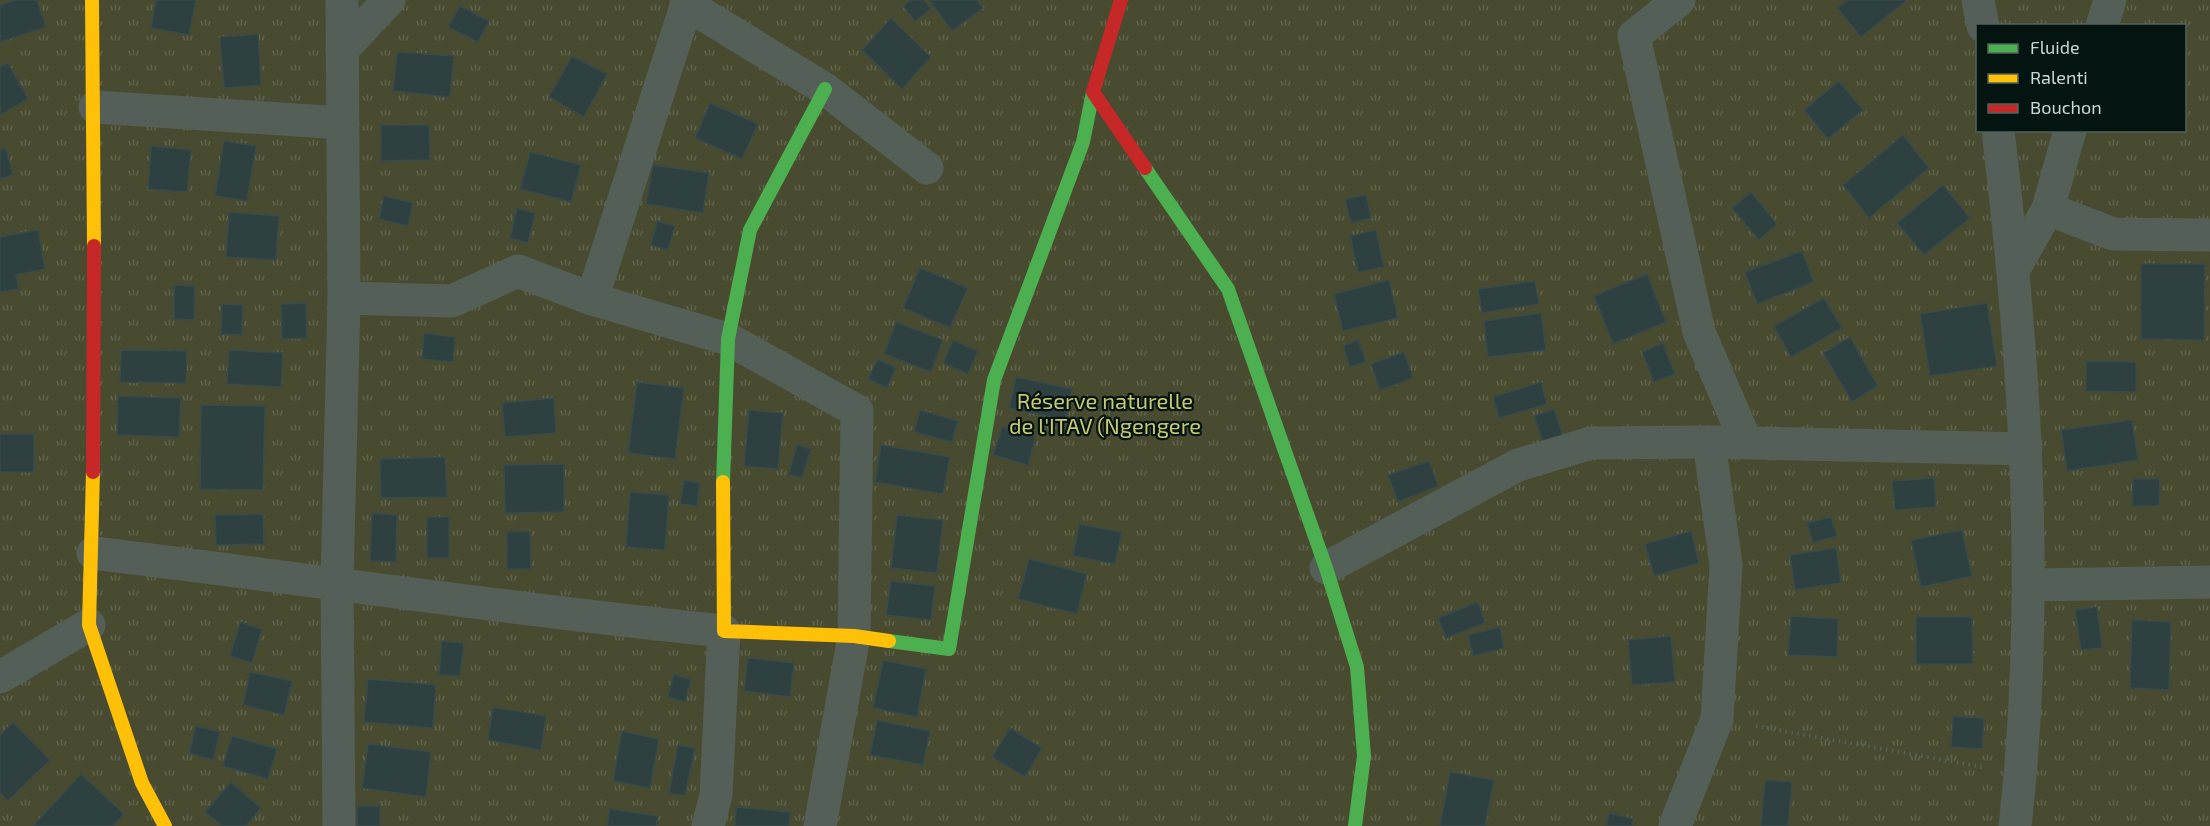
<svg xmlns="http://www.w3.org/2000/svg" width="2210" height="826" viewBox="0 0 2210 826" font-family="'Exo 2',sans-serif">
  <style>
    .grass { fill: url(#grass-tufts); fill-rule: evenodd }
    .building { fill: #2e4140; stroke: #384b4a; stroke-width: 1.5 }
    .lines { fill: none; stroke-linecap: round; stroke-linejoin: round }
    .path { stroke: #54625b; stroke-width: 4; stroke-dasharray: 1.5 4.5; stroke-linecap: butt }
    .street { stroke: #546057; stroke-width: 33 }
    .fast { stroke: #4caf50; stroke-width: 14 }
    .slow { stroke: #ffc107; stroke-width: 14 }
    .jam { stroke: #c62828; stroke-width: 14 }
    .labels { text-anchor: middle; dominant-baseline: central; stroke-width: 4.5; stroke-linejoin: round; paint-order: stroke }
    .park-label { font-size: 22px; fill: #c9c772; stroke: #041410 }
  </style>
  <defs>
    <pattern id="grass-tufts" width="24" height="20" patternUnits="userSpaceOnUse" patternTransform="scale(1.5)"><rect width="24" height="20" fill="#484b30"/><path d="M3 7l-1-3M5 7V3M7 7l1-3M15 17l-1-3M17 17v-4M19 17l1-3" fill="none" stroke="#61644d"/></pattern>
  </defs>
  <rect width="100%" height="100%" fill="#0c2421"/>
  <path class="grass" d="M 0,0 L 2210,0 L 2210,826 L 0,826 ZM 1978,26 L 2184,26 L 2184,130 L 1978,130 Z"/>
  <g class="building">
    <path d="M 16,0 L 37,0 L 46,27 L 0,42 L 0,5 Z"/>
    <path d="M 156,0 L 196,0 L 189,35 L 151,28 Z"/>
    <path d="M 911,0 L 924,0 L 931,9 L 915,21 L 903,6 Z"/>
    <path d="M 929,0 L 977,0 L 983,8 L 952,31 Z"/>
    <path d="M 1847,0 L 1905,0 L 1906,1 L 1861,37 L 1837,8 Z"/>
    <path d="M 460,6 L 489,21 L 478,42 L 448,27 Z"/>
    <path d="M 891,18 L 931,57 L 902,89 L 862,50 Z"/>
    <path d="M 258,34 L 261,85 L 224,88 L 220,37 Z"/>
    <path d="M 397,52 L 454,56 L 450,97 L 393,91 Z"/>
    <path d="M 572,56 L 607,74 L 584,117 L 549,97 Z"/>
    <path d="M 8,63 L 28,99 L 0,115 L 0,67 Z"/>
    <path d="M 1839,81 L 1863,110 L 1828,139 L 1804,110 Z"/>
    <path d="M 710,103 L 758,124 L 742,159 L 695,138 Z"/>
    <path d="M 381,125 L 429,125 L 430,160 L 381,161 Z"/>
    <path d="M 1903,135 L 1929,168 L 1869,218 L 1843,185 Z"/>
    <path d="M 224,141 L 256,146 L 247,201 L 215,196 Z"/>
    <path d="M 151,146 L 191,150 L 187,192 L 148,189 Z"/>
    <path d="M 6,148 L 13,175 L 0,179 L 0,150 Z"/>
    <path d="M 530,152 L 581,165 L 571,202 L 520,189 Z"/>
    <path d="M 653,165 L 709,173 L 703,213 L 646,204 Z"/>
    <path d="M 1943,185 L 1970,218 L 1924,255 L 1897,223 Z"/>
    <path d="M 1751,192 L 1777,224 L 1759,240 L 1732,208 Z"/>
    <path d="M 1366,195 L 1371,218 L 1351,223 L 1345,199 Z"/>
    <path d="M 384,196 L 413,203 L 408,226 L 379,219 Z"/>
    <path d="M 517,208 L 535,213 L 528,243 L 510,238 Z"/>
    <path d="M 229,212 L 279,216 L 276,260 L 226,257 Z"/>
    <path d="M 657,221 L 675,226 L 668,250 L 651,245 Z"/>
    <path d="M 38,230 L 45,269 L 16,275 L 19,289 L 0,292 L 0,237 Z"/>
    <path d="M 1376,230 L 1384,267 L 1358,272 L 1350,236 Z"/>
    <path d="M 1802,251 L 1814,282 L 1757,304 L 1745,272 Z"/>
    <path d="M 2141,264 L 2205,264 L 2204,340 L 2141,339 Z"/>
    <path d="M 920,268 L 968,288 L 950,328 L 903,308 Z"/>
    <path d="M 1647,274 L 1666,322 L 1613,344 L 1594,296 Z"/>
    <path d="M 1389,280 L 1398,318 L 1343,331 L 1334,294 Z"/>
    <path d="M 1535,281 L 1539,304 L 1482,313 L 1478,289 Z"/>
    <path d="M 174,285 L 195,286 L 194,320 L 174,319 Z"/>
    <path d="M 1824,298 L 1842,328 L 1791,357 L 1774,326 Z"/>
    <path d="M 306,303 L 307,338 L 282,339 L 281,304 Z"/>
    <path d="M 1987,303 L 1997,366 L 1930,376 L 1920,314 Z"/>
    <path d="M 222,304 L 243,305 L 242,335 L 221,334 Z"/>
    <path d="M 1541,313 L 1546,350 L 1488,357 L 1484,321 Z"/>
    <path d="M 896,322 L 943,340 L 931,372 L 884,354 Z"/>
    <path d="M 424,333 L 455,337 L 453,362 L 422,359 Z"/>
    <path d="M 1850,337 L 1878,386 L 1852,402 L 1823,353 Z"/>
    <path d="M 953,340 L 978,351 L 968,374 L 943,363 Z"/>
    <path d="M 1358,340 L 1366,362 L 1350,367 L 1343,346 Z"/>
    <path d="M 1663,343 L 1675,374 L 1654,382 L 1642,352 Z"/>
    <path d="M 121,350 L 187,351 L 186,383 L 120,382 Z"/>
    <path d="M 229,350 L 283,353 L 281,387 L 227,384 Z"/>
    <path d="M 1404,352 L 1413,378 L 1380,390 L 1371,364 Z"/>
    <path d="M 878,359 L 896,368 L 887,388 L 868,379 Z"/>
    <path d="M 2086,361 L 2136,362 L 2136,392 L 2086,391 Z"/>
    <path d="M 1016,377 L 1072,389 L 1065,420 L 1009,408 Z"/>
    <path d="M 637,382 L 684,388 L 675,459 L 628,453 Z"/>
    <path d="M 1541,382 L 1547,404 L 1499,418 L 1493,397 Z"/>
    <path d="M 118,396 L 181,398 L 179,437 L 117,435 Z"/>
    <path d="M 554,398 L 556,433 L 505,437 L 502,403 Z"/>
    <path d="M 201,405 L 265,406 L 263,490 L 200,489 Z"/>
    <path d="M 1554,409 L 1563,436 L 1543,442 L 1534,416 Z"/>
    <path d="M 749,410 L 783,413 L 778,469 L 744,466 Z"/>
    <path d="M 920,410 L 958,421 L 952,442 L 914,432 Z"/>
    <path d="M 2132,420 L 2138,460 L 2067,471 L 2061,430 Z"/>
    <path d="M 1002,427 L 1036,436 L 1028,465 L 993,455 Z"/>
    <rect x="0" y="434" width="34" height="38"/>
    <path d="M 797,445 L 811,449 L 802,478 L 789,474 Z"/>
    <path d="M 881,445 L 950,457 L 943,494 L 875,482 Z"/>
    <path d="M 445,457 L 447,497 L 381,498 L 380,459 Z"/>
    <path d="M 1429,461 L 1438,486 L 1398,502 L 1388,475 Z"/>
    <path d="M 564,464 L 564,512 L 505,513 L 504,465 Z"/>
    <path d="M 1934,478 L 1936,507 L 1895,510 L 1892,481 Z"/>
    <path d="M 2133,479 L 2160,479 L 2159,506 L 2132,506 Z"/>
    <path d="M 684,480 L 700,483 L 697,506 L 680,504 Z"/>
    <path d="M 630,492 L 669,495 L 665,550 L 626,547 Z"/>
    <path d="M 372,513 L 397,515 L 396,562 L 370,561 Z"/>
    <path d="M 263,514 L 264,544 L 216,545 L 215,515 Z"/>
    <path d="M 897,515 L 943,520 L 937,573 L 891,568 Z"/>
    <rect x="427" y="517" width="22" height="41"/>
    <path d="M 1831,517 L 1837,536 L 1813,543 L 1807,523 Z"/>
    <path d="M 1079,524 L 1122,532 L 1115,564 L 1073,556 Z"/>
    <path d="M 1962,530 L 1972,576 L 1921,587 L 1911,540 Z"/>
    <path d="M 530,531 L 531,569 L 507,569 L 507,532 Z"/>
    <path d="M 1691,531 L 1699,563 L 1654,576 L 1645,544 Z"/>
    <path d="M 1836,548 L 1841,583 L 1795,590 L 1790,555 Z"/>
    <path d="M 1029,559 L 1087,574 L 1077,614 L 1018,599 Z"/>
    <path d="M 891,581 L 935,586 L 931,620 L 886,615 Z"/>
    <path d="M 1478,602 L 1485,623 L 1446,638 L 1438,618 Z"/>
    <path d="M 2097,607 L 2102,648 L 2081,650 L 2075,610 Z"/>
    <path d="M 1791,616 L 1838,619 L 1837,657 L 1788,655 Z"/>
    <path d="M 1916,617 L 1972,617 L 1973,664 L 1916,664 Z"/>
    <path d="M 2132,620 L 2171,622 L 2169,690 L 2130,688 Z"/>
    <path d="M 240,622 L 262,629 L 252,663 L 230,656 Z"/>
    <path d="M 1500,627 L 1504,648 L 1473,656 L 1468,635 Z"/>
    <path d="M 1671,636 L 1675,682 L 1632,685 L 1628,640 Z"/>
    <path d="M 442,641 L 464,643 L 460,676 L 439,675 Z"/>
    <path d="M 748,658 L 794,663 L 790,697 L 744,691 Z"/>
    <path d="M 883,660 L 926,669 L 917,717 L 873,708 Z"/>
    <path d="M 250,672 L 292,681 L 284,715 L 243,705 Z"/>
    <path d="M 674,674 L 691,680 L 685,702 L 668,697 Z"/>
    <path d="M 368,679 L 436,685 L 433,728 L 364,722 Z"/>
    <path d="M 493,707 L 546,716 L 541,750 L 488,740 Z"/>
    <path d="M 1953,716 L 1984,718 L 1982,749 L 1951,747 Z"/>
    <path d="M 877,720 L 930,731 L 923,765 L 870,755 Z"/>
    <path d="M 13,722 L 50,760 L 8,801 L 0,793 L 0,735 Z"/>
    <path d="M 196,726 L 220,732 L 213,760 L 189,753 Z"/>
    <path d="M 1010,728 L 1042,748 L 1025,777 L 992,757 Z"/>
    <path d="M 622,731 L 659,739 L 650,788 L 613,781 Z"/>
    <path d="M 232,736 L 277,749 L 268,779 L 223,766 Z"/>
    <path d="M 368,744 L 431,752 L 426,797 L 362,788 Z"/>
    <path d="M 678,745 L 695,748 L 685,796 L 669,793 Z"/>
    <path d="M 1450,772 L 1494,780 L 1485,826 L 1440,826 Z"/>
    <path d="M 81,774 L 124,814 L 113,826 L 33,826 Z"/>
    <path d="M 1765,780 L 1792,782 L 1788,826 L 1761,826 Z"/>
    <path d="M 231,782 L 261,808 L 246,826 L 222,826 L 205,812 Z"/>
    <rect x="357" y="806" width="23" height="20"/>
    <path d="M 736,807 L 790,812 L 789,826 L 735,826 Z"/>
    <path d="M 610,809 L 658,816 L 656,826 L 607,826 Z"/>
    <path d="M 1609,813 L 1633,819 L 1632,826 L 1606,826 Z"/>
  </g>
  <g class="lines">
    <path class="path" d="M 1756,726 L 1982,767"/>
    <g class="street">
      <path d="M 1679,0 L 1634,36 L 1699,332 L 1746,442"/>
      <path d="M 1978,0 L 1983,26"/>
      <path d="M 686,4 L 825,89 L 927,168"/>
      <path d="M 2102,26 L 2110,0"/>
      <path d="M 342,50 L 389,0"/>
      <path d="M 95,107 L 343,123"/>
      <path d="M 1998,130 C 2025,361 2041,595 2015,826"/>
      <path d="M 2048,209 L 2113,234 L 2210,235"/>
      <path d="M 2014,269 L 2048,209 L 2070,130"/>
      <path d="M 344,298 L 452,301 L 518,271 L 592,299 L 728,339 L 857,411 L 854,636 L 820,826"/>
      <path d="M 592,299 L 688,0"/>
      <path d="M 93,553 C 303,578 513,610 724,631 L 716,795 L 708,826"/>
      <path d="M 1326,568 L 1518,465 L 1591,443 L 1709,442 L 2026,449"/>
      <path d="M 2029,585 L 2210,582"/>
      <path d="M 0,677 L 89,625"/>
      <path d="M 339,826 L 337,582 L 344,298 L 342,0"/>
      <path d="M 1675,826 L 1717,719 L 1726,565 L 1709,442"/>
    </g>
    <g class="fast">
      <path d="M 1145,168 L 1228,289 L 1326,568 L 1357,667 L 1364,756 L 1355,826"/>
      <path d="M 723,482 L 728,339 L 750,230 L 825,89"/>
      <path d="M 889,641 L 949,649 L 994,380 L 1083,142 L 1093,92"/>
    </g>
    <g class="slow">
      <path d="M 92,0 L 94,246"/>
      <path d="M 93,472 L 89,625 L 142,783 L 165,826"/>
      <path d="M 723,482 L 724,631 L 854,636 L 889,641"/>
    </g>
    <g class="jam">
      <path d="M 1121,0 L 1093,92 L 1145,168"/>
      <path d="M 93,472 L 94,246"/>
    </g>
  </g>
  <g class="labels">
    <g class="park-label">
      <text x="1105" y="400">Réserve naturelle<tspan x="1105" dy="25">de l'ITAV (Ngengere</tspan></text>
    </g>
  </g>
  <rect x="1976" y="24" width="210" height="108" fill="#041410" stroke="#51635e" stroke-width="1.5"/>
  <rect x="1988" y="44" width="30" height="9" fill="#4caf50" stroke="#51635e" stroke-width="1.5"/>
  <text x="2030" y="54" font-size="18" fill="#c5dad4">Fluide</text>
  <rect x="1988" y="74" width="30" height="9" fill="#ffc107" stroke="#51635e" stroke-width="1.5"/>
  <text x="2030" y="84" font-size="18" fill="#c5dad4">Ralenti</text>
  <rect x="1988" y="104" width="30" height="9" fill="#c62828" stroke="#51635e" stroke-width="1.5"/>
  <text x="2030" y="114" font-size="18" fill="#c5dad4">Bouchon</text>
</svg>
